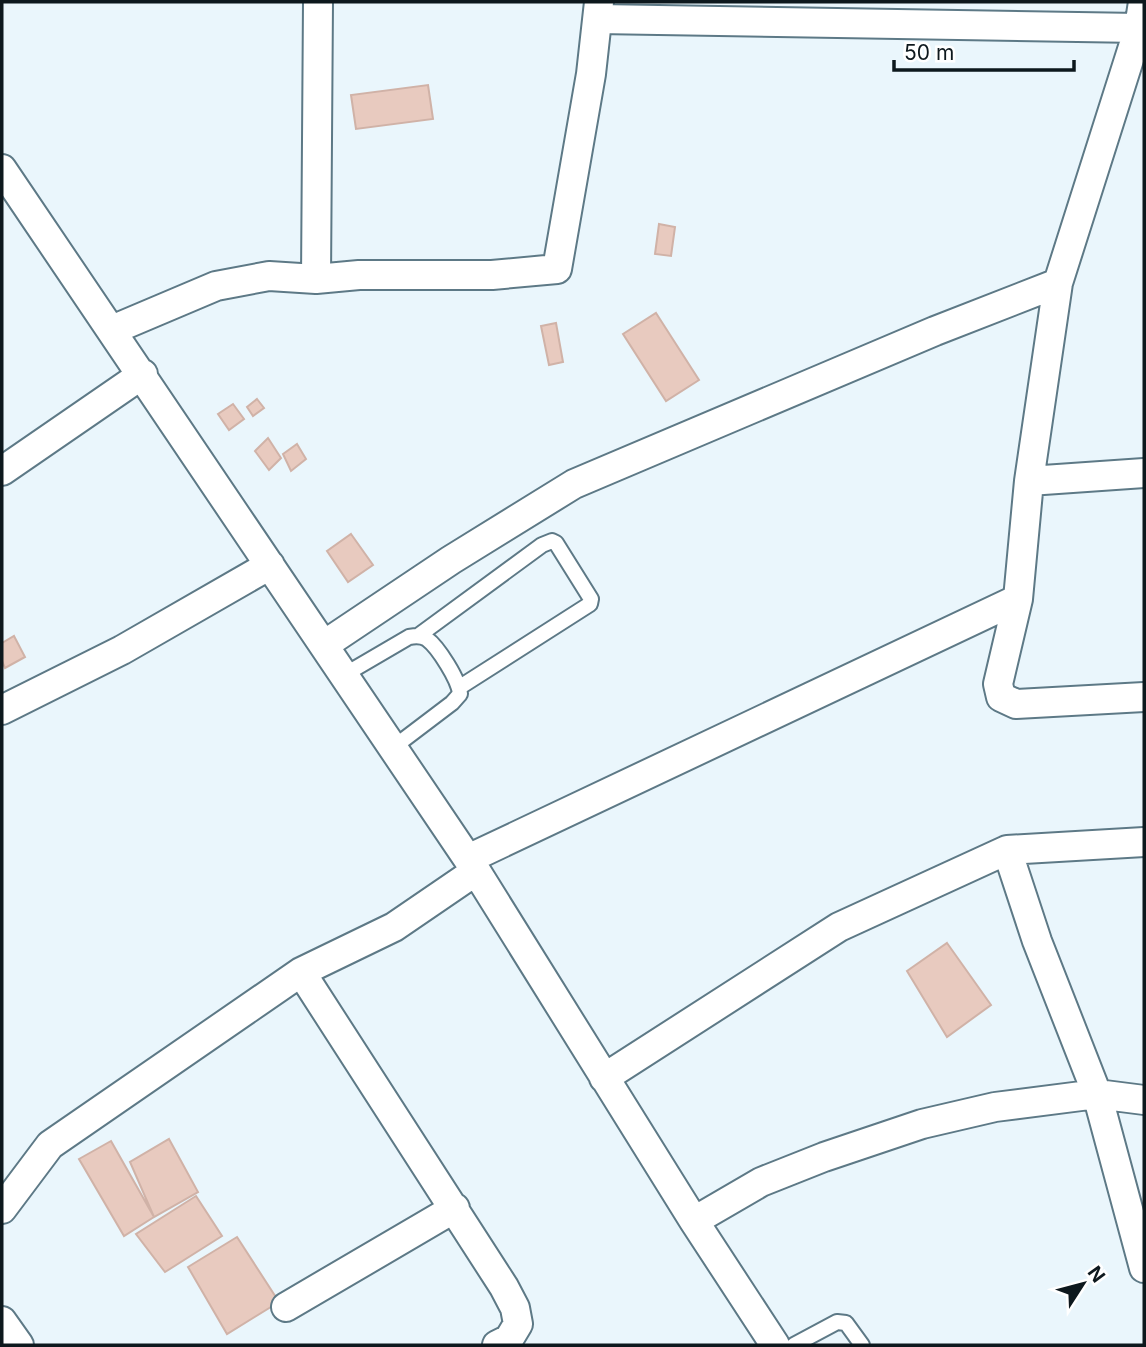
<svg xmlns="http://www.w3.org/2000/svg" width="1146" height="1347" viewBox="0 0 1146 1347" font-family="Inter,sans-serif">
<rect width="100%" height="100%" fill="#eaf6fc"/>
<!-- building -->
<path fill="#e8cabf" stroke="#d0b2a7" stroke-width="2" d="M428,85L433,119L356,129L351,95Z
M659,224L675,227L671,256L655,254Z
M656,313L699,380L666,401L623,334Z
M556,323L563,362L549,365L541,326Z
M257,399L264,408L253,416L247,407Z
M233,404L244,419L229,430L218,414Z
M268,438L281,458L269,470L255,451Z
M297,444L306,459L291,471L283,454Z
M351,534L373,565L348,582L327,551Z
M14,636L25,657L5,668L2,661V643Z
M947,943L991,1005L947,1037L907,971Z
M169,1139L198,1192L154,1217L130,1162Z
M111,1141L154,1217L124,1236L79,1159Z
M196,1196L222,1236L165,1272L136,1234Z
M237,1237L279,1302L227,1334L188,1267Z"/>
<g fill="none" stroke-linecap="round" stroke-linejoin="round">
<defs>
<path id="lane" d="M418,636L542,545L552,541L556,543L591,599L590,604L460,687
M344,675L409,637C415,636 421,635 427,639C438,647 459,680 460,694L452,703L394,747
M794,1345L837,1322L846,1323L862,1345"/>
<path id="street" d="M1143,2L1139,28L1058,283L1029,481L1018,599L998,684L1001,697L1016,704L1144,697
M598,19L1139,28
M2,169L476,871L694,1221L775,1345
M316,279L318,2
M112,330L216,286L269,276L316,279L359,275H492L557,269L591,74L599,2
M2,471L143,374
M1029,481L1144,473
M324,645L451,560L574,484L935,331L1058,283
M2,710L122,650L270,565
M1007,850L1037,941L1097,1094L1144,1268
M468,859L1018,599
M301,972L504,1287L515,1308L518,1324L509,1339L497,1345
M604,1078L839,927L1007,850L1144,842
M2,1209L50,1145L301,972L394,927L476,871
M694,1221L761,1182L824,1157L922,1124L995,1107L1097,1094L1144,1100
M286,1307L455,1208
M2,1321L19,1345"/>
</defs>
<!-- lane casing -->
<use href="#lane" stroke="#5d7986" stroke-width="18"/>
<!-- street casing -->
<use href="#street" stroke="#5d7986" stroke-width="32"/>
<!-- lane -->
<use href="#lane" stroke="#fff" stroke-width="14"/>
<!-- street -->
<use href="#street" stroke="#fff" stroke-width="28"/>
</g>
<!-- border -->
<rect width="1146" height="1347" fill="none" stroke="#0d181d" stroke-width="7"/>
<!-- north arrow -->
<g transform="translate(1083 1284) rotate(54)" stroke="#ffffff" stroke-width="5" paint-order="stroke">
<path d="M0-5L12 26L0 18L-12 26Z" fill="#0d181d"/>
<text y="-10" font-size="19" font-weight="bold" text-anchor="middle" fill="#0d181d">N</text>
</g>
<!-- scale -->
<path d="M894 60v10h180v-10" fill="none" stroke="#0d181d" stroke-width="3.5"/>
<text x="904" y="60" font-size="21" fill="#0d181d" stroke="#ffffff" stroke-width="5" paint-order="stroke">50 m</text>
</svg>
